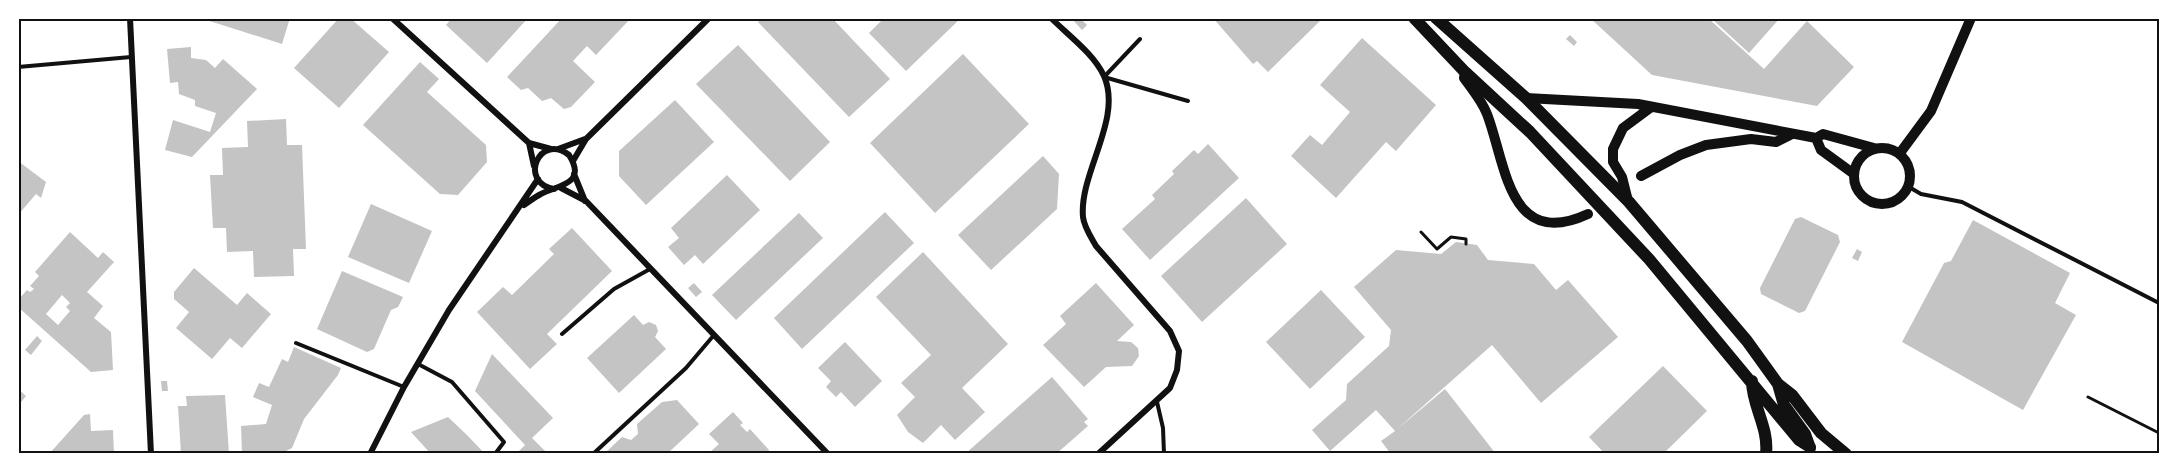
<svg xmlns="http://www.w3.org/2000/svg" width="2177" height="472" viewBox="0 0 2177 472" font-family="'Titillium Web',sans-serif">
<rect width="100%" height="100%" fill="#fff"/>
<!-- building -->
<path fill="#c4c4c4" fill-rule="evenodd" d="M200,18H290L282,44Z
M339,18H350L389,52L339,108L294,68Z
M452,18H528L487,63L446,25Z
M562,18H631L596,55L587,46L573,61L595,82L571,107L564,109L551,98L542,101L528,88L521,90L507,77Z
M762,18H832L890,79L849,117L758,22Z
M884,18H961L906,71L869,33Z
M1076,18H1080L1087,25L1082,30L1073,20Z
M1213,18H1323L1268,72L1257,61L1253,64Z
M1590,18H1708L1764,69L1807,21L1854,67L1817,106L1652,75Z
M1711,18H1780L1749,53Z
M1570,35L1577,42L1574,46L1566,39Z
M1362,38L1436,105L1396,151L1386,142L1336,198L1291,156L1310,135L1322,145L1350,112L1320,85Z
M738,45L830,142L790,181L696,84Z
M191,47V58L206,60L215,68L223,59L257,89L192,157L165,150L173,120L210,132L216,113L195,106V100L179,94L178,82L170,83L167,49Z
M963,54L1029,124L935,213L870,143Z
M420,62L439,79L427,92L486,145L487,162L458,195L440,194L363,125Z
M675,100L714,142L646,205L619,176V151Z
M286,119L287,145H302L306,249H293L294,276L254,277L253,251L227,252L226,228H213L210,175H223L222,148L248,147L247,121Z
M1208,144L1239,178L1150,260L1122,229L1155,199L1152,195L1174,174L1172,171L1194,150L1198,154Z
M1043,156L1059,174L1057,209L991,270L958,235Z
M18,161L46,182L41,198L36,194L18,215Z
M727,175L760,210L703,264L695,255L684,265L668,247L679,238L671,228Z
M1246,198L1287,244L1202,322L1161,276Z
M371,204L432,231L409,283L348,257Z
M885,212L914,243L802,349L774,318Z
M799,213L823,238L736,320L712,295Z
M1801,217L1838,235L1840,242L1805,311L1799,313L1761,294L1760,288L1795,219Z
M1973,220L2070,273L2055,303L2076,315L2023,410L1902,342L1944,263L1951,261Z
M572,228L612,271L547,334L557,344L530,369L477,312L503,287L512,295L554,254L549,249Z
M70,232L98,258L103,252L114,262L87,292L103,306L94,318L111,332L113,370L91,372L18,307V300L27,290L30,292L34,289L30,286L39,276L35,272ZM62,295L70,303L66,307L70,311L58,325L46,314Z
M1456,242L1477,245L1488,260L1534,264L1556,290L1568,280L1618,337L1541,403L1492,345L1395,431L1445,389L1496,454H1391L1381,441L1395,431L1376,410L1330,451L1312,430L1346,400L1347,384L1389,346L1391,330L1354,287L1396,250L1441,254Z
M1857,249L1862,252L1858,261L1852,258Z
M923,252L1008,344L962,388L985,412L955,440L941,425L923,443L908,432L897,415L915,397L901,383L931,355L876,297Z
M194,268L237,305L247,293L271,314L242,348L230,338L212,359L176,328L189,312L174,299V292Z
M342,271L403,297L398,307L391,310L374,349L367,352L317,329Z
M694,283L702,292L696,297L688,288Z
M1096,283L1134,325L1117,341L1131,342L1138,348L1139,356L1132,366L1106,367L1084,387L1043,345L1066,324L1060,316Z
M1321,290L1365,337L1310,389L1266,342Z
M634,315L643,325L649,322L656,325L658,331L655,337L666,349L619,393L587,358Z
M37,336L42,341L31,355L25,350Z
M845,342L882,381L855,407L841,392L836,397L826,387L831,381L818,368Z
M294,347L341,368L338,375L304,419L292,448L280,454H242L241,426L266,424L272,405L253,397L259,383L269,387L282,359L288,362Z
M492,354L553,418L532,438L548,454H516L525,445L475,391Z
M1663,366L1707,411L1663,454H1605L1589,437Z
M1052,377L1088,419L1084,422L1088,426L1056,454H965Z
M161,381H167L168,391H162Z
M18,389L26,396L18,406Z
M225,395L229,454H181L178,406H187L186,396Z
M677,400L699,424L667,454H604L622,437L631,440L638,434L637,424L662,402Z
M733,412L743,423L740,425L747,432L750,429L769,450L767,454H708L719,444L709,434Z
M90,414L91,431L113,430L114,454H49L84,415Z
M448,417L467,435L485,454H431L411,432Z"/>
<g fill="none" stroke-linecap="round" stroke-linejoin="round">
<!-- path -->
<path stroke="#111" stroke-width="3" d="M1421,232L1437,249L1451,237L1466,239V244
M2088,397L2159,433"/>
<!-- service -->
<path stroke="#111" stroke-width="4" d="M1140,39L1104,77L1188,101
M18,67L131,57
M1909,187L1921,194L1962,202L2159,303
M562,334L614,289L650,269
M296,343L404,387
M418,364L452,382L504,442L495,454
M1157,402L1163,428L1164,454
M593,454L686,368L714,335"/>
<!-- minor -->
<path stroke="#111" stroke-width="6" d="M130,18L151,454
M392,18L529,143L551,149
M1051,18C1068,35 1094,54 1104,76C1123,119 1079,173 1083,217C1084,227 1091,237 1096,246L1170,331L1179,351L1177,370L1170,388L1098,454
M529,143L534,166
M558,149L585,139
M573,161L586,139L709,18
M574,174L585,201
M561,188L586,201L828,454
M524,205C530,201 535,197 541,194C557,185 588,185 569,155C539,132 518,183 554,189
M370,454L404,387L449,310L538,179"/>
<!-- tertiary -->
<path stroke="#111" stroke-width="10" d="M1465,72L1464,78C1472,89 1482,101 1487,114C1506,163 1508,251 1588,214
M1526,98L1638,104L1816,138L1823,134L1874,148
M1816,138L1821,150L1854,174
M1854 176a28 28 0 1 1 56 0a28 28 0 1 1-56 0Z
M1900,153L1931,111L1971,18
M1641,176L1680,155L1706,145L1751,139L1776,142L1792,134
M1628,201L1622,177L1613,162V149L1623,128L1650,108"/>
<!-- secondary -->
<path stroke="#111" stroke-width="12" d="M1414,18L1465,72L1530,132L1649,259L1799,440L1810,447
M1436,18L1526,98L1629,202L1747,341L1778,384L1784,405L1805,434L1810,448
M1752,381C1752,406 1769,427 1766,454
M1778,384L1792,395L1821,433L1846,454"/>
</g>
<!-- border -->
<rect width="2177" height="472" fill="none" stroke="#ffffff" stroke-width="39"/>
<rect x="20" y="20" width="2138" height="432" fill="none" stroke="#111" stroke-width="2"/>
</svg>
